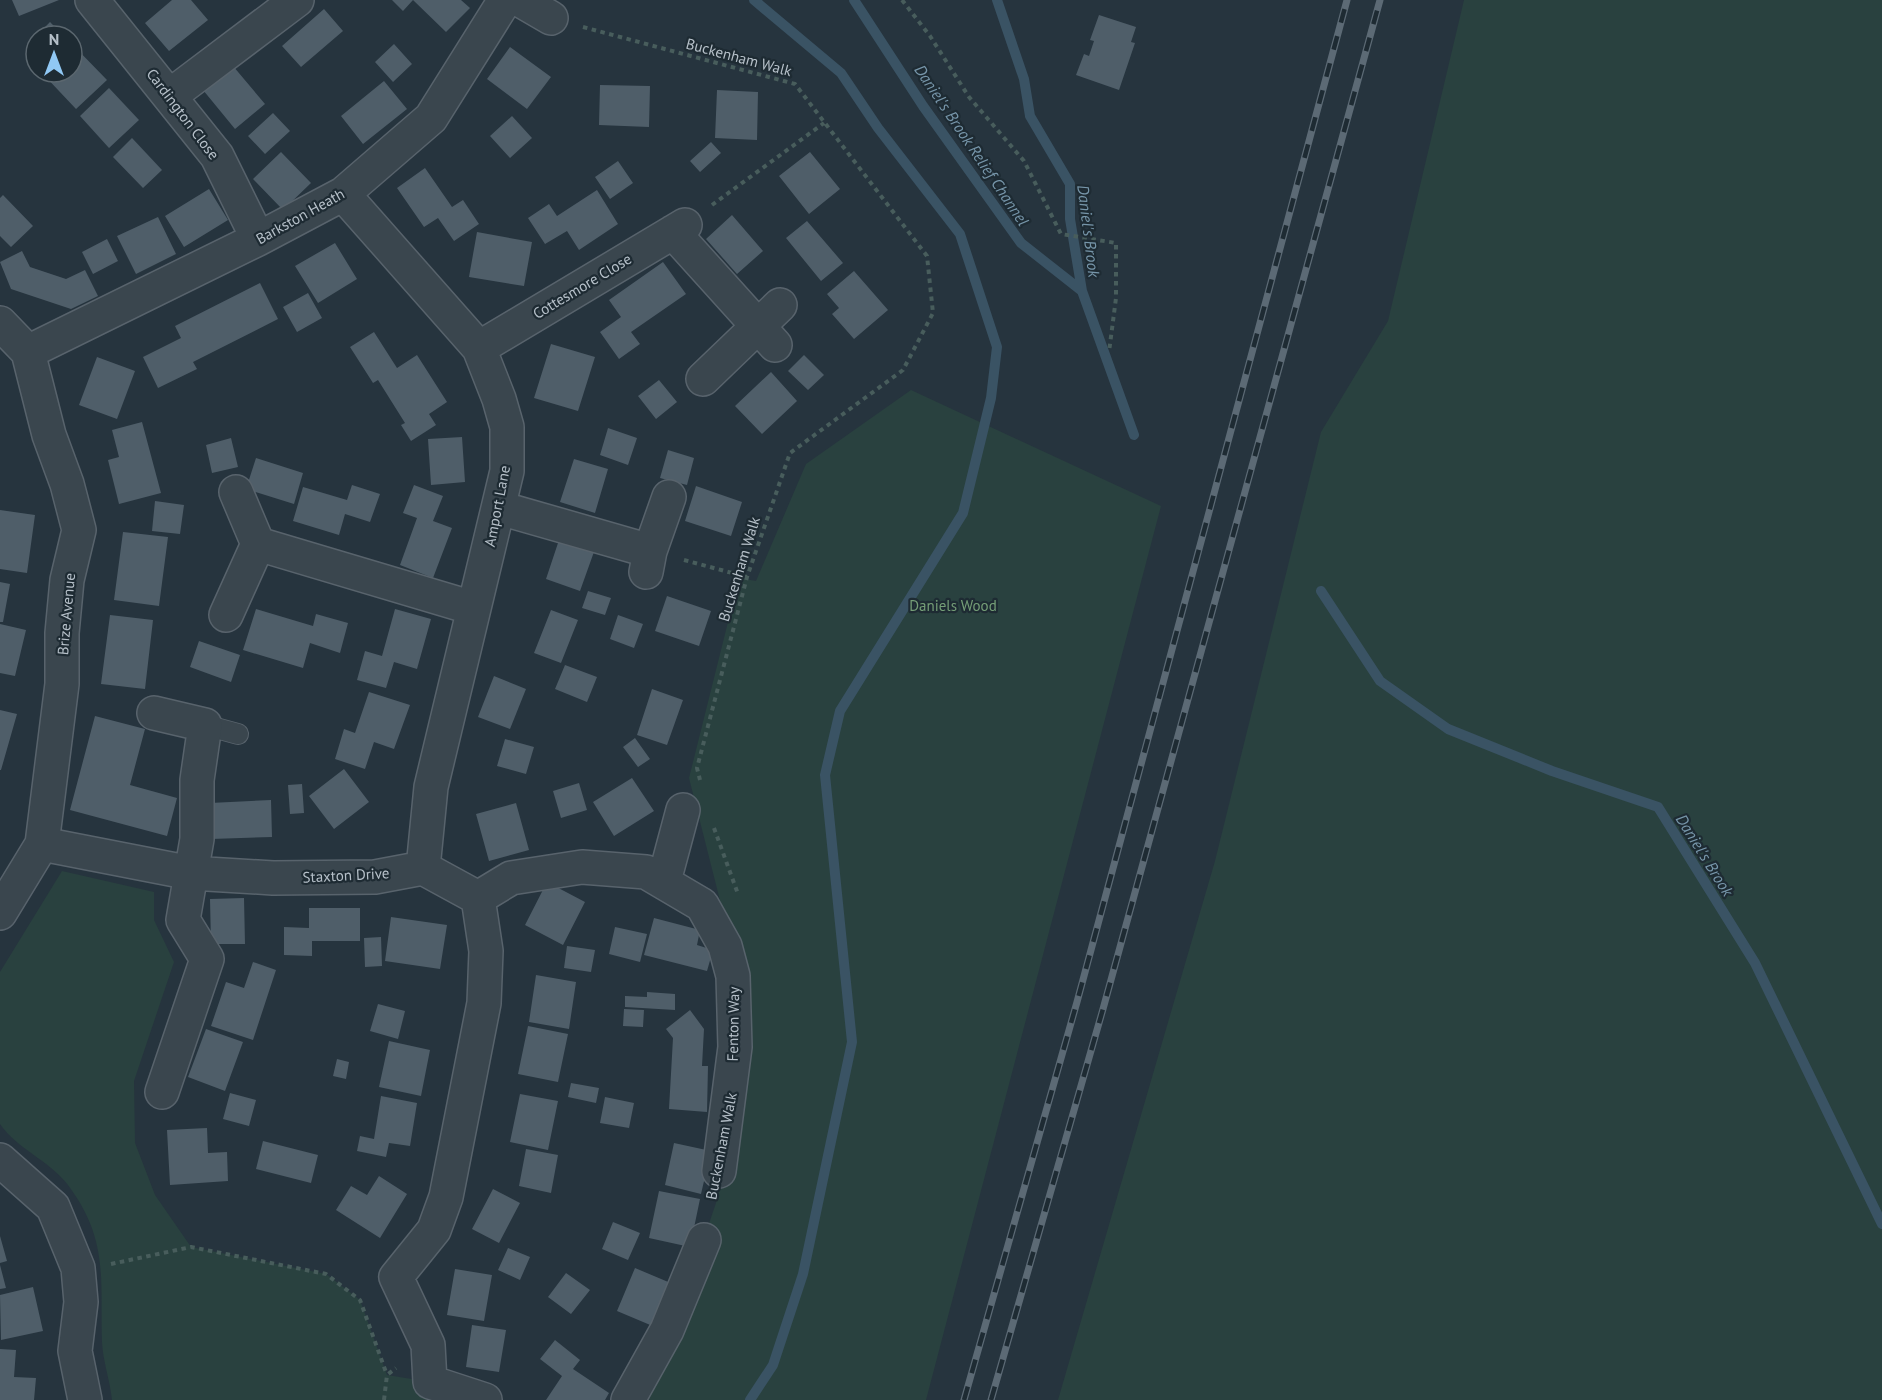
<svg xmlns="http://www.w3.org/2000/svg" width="1882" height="1400" viewBox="0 0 1882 1400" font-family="'PT Sans',sans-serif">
<rect width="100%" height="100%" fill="#26343e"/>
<!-- green -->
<path fill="#29413f" d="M1464,0H1882V1400H1058L1215,861L1321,432L1388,321Z
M911,390L1161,506L926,1400H649L716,1203L751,1023L689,778L739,578L756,581L806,464Z
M62,871L154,892V920L174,962L134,1081L135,1143L155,1195L191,1247L326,1274L360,1300L387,1375L430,1382L485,1400H112C110,1380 103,1362 102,1342C100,1279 109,1240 68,1185C49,1160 17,1149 0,1124V972Z"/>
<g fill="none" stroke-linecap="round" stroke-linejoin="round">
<!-- stream -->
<path stroke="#3a5364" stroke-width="10" d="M854,0L923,106L1021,243L1082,291
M997,0L1024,79L1030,116L1070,184V219L1082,291L1134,435
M1321,591L1380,681L1448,729L1552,771L1658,807L1755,963L1882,1224
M750,1400L773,1365L803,1274L852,1042L825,775L840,711L963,513L991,398L997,347L960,234L878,128L841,73L754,0"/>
</g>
<!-- building -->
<path fill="#4f5e69" d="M12,0H59L19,16Z
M172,0H191L208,20L169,51L145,23Z
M392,0H461L470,8L446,32L413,0L403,11Z
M324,9L343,31L301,67L282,46Z
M1099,15L1136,27L1131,42L1135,43L1119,90L1076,75L1084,54L1089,56L1094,41L1090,40Z
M50,22L64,36H36Z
M72,44L107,80L76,109L42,73L72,72Z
M394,44L412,64L393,82L375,62Z
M510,47L551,77L527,109L487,79Z
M233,66L265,104L235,129L203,90Z
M384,81L407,109L363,144L341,116Z
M600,85L650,86L649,127L599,125Z
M109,88L139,120L109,148L80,116Z
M717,90L758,92L757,140L715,138Z
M273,113L290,131L265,154L248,136Z
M512,116L532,138L510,158L490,136Z
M132,138L162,170L143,188L113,157Z
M711,142L721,153L700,172L690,161Z
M281,152L311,183L283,210L253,179Z
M810,152L840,189L809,214L779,176Z
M618,161L633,183L610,199L595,177Z
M425,168L452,207L463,200L479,224L454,241L438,218L424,227L397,188Z
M209,189L228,220L184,247L165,216Z
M597,190L618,224L579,250L567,231L545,244L528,218L549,204L557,216Z
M3,195L33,226L11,247L0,236V198Z
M732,215L763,251L737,274L706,239Z
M158,217L176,254L136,274L117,236Z
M807,221L843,263L821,281L786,238Z
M477,232L532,242L524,286L469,277Z
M107,239L118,261L93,274L82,252Z
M335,243L357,279L318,303L295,266Z
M22,251L30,267L66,279L85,270L98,296L71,309L11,289L0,262Z
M663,262L686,294L631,332L640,344L619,359L600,332L621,317L609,300Z
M854,271L888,310L854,339L832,314L839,308L827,294Z
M260,283L278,319L193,362L197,369L158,388L143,357L181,338L175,326Z
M308,293L322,318L297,332L283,307Z
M374,332L397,368L417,355L447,402L429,414L436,425L411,441L401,425L405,423L378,380L373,383L350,347Z
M551,344L595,357L578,411L534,398Z
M804,355L824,375L808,390L788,371Z
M97,357L135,371L117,419L79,405Z
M771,372L797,401L762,434L735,406Z
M659,380L677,402L656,419L638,396Z
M142,422L161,493L119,504L108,460L119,457L112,430Z
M608,428L637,438L628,465L600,455Z
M462,437L465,482L431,485L428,439Z
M231,438L238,467L212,473L206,445Z
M668,450L694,458L687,485L660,478Z
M256,458L303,473L294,504L246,489Z
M574,459L608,469L595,513L560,502Z
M352,485L380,494L370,522L345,514L339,535L293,521L303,487L347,500Z
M414,485L443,496L433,521L452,528L433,578L400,565L417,518L403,513Z
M696,486L742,502L731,536L685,521Z
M155,501L184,505L180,534L152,531Z
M0,510L35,515L27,573L0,569Z
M123,532L168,537L159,606L114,600Z
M560,537L595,549L580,591L546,579Z
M0,582L10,584L3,622H0Z
M588,591L611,598L605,615L582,608Z
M667,596L711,611L699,646L655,631Z
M256,609L313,626L316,614L348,623L340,653L310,643L303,668L243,650Z
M395,609L431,619L417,669L394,662L386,688L357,680L365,651L382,656Z
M551,610L578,620L561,663L534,653Z
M110,615L153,620L145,689L101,684Z
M618,615L643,624L634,648L610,639Z
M0,624L26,630L15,676L0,673Z
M199,641L240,655L231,682L190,667Z
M565,665L597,677L587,702L555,689Z
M494,676L526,689L510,729L478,717Z
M652,689L683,700L667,745L637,735Z
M369,692L410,705L394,749L374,742L365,769L335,759L344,729L355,733Z
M0,710L17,714L1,770H0Z
M95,716L145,729L130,785L177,798L167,836L70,810Z
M635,738L650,759L638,767L623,747Z
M505,739L534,747L526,774L497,766Z
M344,769L369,802L334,829L309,796Z
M632,778L654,811L614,836L593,802Z
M579,783L587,810L561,818L553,791Z
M302,784L304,813L290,814L288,785Z
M271,800L272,837L211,839L210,803Z
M516,803L529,850L489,861L476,814Z
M547,882L585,902L563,945L525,925Z
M244,898L245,944H211L210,899Z
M309,908H360V941H312V956L284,955V927L309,928Z
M391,917L447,925L440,969L385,961Z
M654,918L700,930L697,945L713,950L707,971L644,955Z
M615,927L647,934L640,962L609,954Z
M381,937L382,966L365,967L364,938Z
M567,946L595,950L591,972L564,968Z
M253,962L276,970L253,1040L211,1026L226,982L244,988Z
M536,975L576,982L569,1029L529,1022Z
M647,992L675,994V1010L625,1007V996L647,997Z
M378,1004L405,1011L398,1039L370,1031Z
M624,1009L644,1010L643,1027L623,1026Z
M690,1010L704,1029L702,1066H708L707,1112L669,1109L673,1038L666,1029Z
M528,1026L568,1034L558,1082L518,1074Z
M206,1029L243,1042L225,1091L188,1077Z
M389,1041L430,1050L421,1096L379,1087Z
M337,1059L349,1062L346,1079L333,1076Z
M571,1083L599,1088L596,1103L568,1097Z
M230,1093L256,1100L249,1126L223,1119Z
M520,1094L558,1101L548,1150L510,1142Z
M381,1096L417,1103L410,1146L389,1143L386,1157L357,1151L360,1136L374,1139Z
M605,1097L634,1103L629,1128L600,1123Z
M207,1128L208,1153L227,1152L228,1181L170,1185L167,1130Z
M263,1141L318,1155L311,1183L256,1169Z
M674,1143L711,1151L701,1194L665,1185Z
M526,1149L558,1155L551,1193L519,1186Z
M379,1176L407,1194L380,1238L336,1210L351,1186L367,1195Z
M493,1189L520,1203L499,1243L472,1229Z
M659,1191L700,1199L690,1247L649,1238Z
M613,1222L640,1233L628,1260L602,1249Z
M0,1236L7,1261L0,1263Z
M508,1248L530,1257L520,1280L498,1270Z
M0,1265L6,1288L0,1289Z
M635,1268L673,1284L655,1327L617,1311Z
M455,1269L492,1275L484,1321L447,1315Z
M566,1273L590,1290L571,1314L548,1297Z
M33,1287L43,1331L1,1340L0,1295Z
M472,1325L506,1330L499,1372L466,1367Z
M555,1340L580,1360L573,1369L609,1393L605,1400H546L562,1376L540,1359Z
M0,1349L16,1350L14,1377L36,1378L34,1400H0Z"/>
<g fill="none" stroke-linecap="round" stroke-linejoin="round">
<defs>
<path id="service" d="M205,725L238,734"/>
<path id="minor" d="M92,0L217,156L258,239
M520,0L551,18
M171,95L297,0
M343,194L479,348L499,399L507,427V471L431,787L423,868
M673,232L775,345
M0,323L28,352L49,435L67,484L79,530L67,580L62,633V684L42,844L0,913
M479,348L685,225
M28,352L258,239L343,194L431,118L505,0
M703,379L780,305
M500,508L650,551
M258,544L473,608
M646,572L650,551L669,497
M226,615L258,544L236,492
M154,713L205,725L197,780V839L183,920L207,959L162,1092
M42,844L191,873L273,878L375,877L423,868L478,898L486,951L484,1003L446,1197L434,1230L396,1277L428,1345L430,1382L485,1400
M664,881L683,810
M478,898L511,878L582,867L646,872L702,905L725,946L733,976L735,1047L719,1171
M0,1160L53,1207L78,1268L81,1302L75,1351L85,1400
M628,1400L667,1330L704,1240"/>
</defs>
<!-- service casing -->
<use href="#service" stroke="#58636c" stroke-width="22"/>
<!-- minor casing -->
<use href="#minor" stroke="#58636c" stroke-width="36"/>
<!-- path -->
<path stroke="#485d5c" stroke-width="4" stroke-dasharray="4.5 4.5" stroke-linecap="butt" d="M902,0L930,36L969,97L1024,161L1061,234L1116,243V298L1109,352
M583,27L795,84L927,256L933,313L903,370L790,453L747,577L697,768L700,780
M712,205L824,123
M684,560L747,577
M714,828L738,894
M111,1264L191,1247L326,1274L360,1300L387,1375
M384,1400L387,1375L396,1368"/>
<!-- service -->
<use href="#service" stroke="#3a464e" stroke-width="20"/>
<!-- minor -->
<use href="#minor" stroke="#3a464e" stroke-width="33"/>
<defs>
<path id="rail" d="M964,1400L1077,1002L1347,0
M991,1400L1103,1009L1380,0"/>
</defs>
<!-- rail casing -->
<use href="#rail" stroke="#5c6a75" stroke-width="7"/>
<!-- rail -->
<use href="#rail" stroke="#1e2b33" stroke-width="4.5" stroke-dasharray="14" stroke-linecap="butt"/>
</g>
<g text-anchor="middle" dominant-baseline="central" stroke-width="4.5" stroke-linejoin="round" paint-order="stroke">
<!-- street labels -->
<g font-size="15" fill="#b6c0c9" stroke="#1e2b33">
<text transform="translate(739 57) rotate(15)">Buckenham Walk</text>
<text transform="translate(183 114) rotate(53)">Cardington Close</text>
<text transform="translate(300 216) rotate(-29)">Barkston Heath</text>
<text transform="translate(582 286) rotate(-31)">Cottesmore Close</text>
<text transform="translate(497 506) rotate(-79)">Amport Lane</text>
<text transform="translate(739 569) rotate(-73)">Buckenham Walk</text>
<text transform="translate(66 614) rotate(-85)">Brize Avenue</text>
<text transform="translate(346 875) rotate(-3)">Staxton Drive</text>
<text transform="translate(733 1024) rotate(-89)">Fenton Way</text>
<text transform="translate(721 1146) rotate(-79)">Buckenham Walk</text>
</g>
<!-- park labels -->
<g font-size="15" fill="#759e77" stroke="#1e2b33">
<text x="953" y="605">Daniels Wood</text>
</g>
<!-- water labels -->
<g font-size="16" font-style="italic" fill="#7796aa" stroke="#1e2b33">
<text transform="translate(972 145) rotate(56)">Daniel's Brook Relief Channel</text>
<text transform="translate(1089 231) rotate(83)">Daniel's Brook</text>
<text transform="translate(1705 855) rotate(58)">Daniel's Brook</text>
</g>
</g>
<!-- north arrow -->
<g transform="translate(54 54)"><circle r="28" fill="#1e2b33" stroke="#5b676f" stroke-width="1.5"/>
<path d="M0-4.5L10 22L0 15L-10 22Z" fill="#90c8f4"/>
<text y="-9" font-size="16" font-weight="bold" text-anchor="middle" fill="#b6c0c9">N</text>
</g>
</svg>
